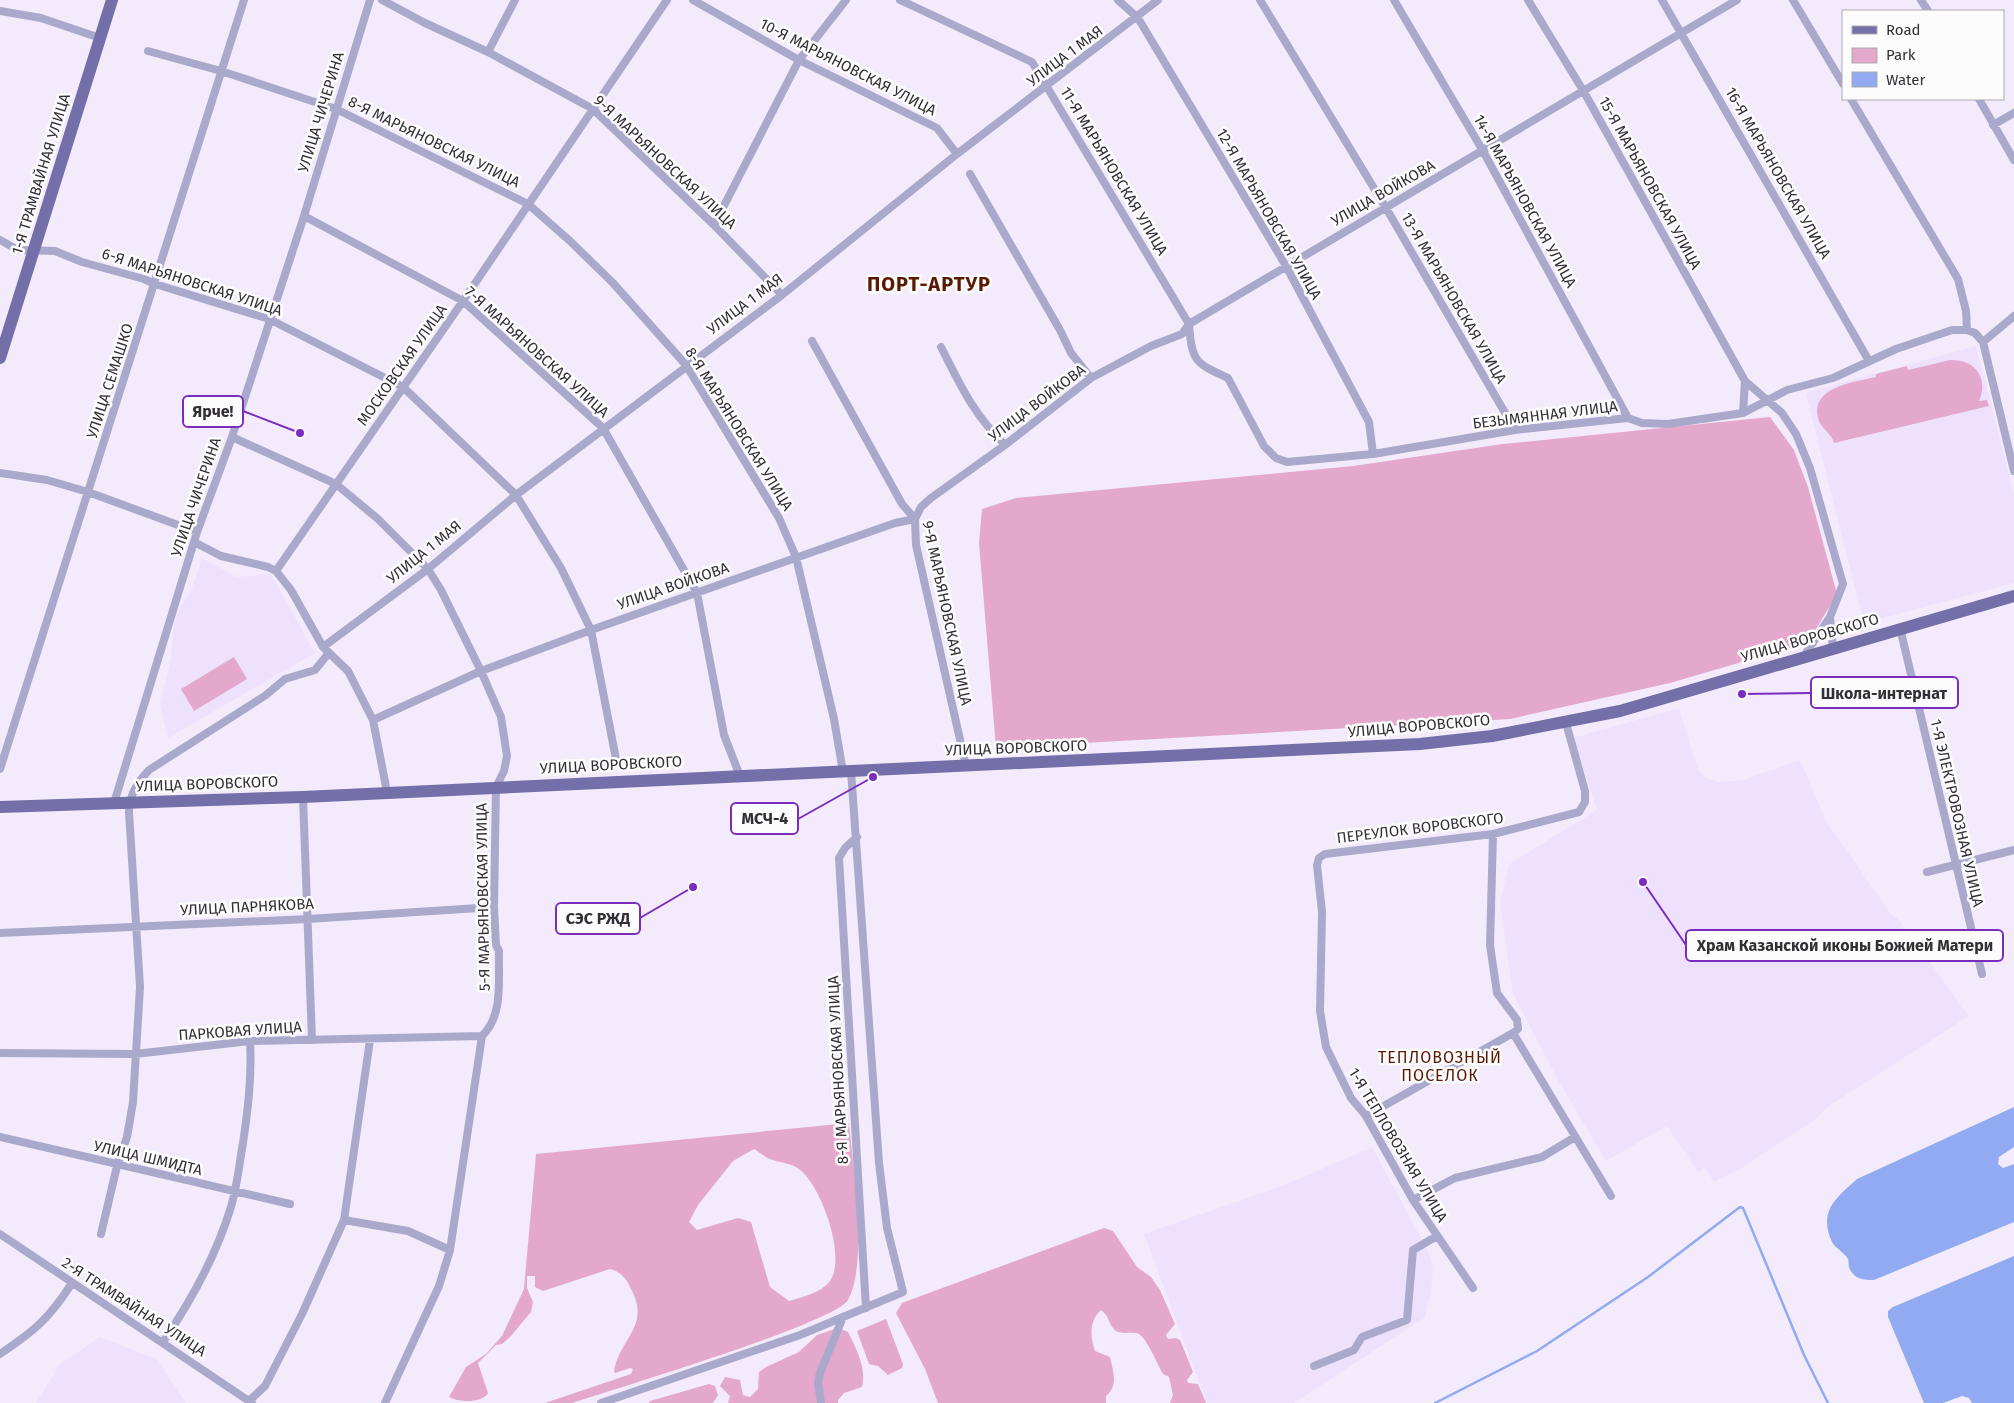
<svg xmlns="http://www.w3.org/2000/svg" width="2014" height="1403" viewBox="0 0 2014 1403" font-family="'Fira Sans',sans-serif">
<rect width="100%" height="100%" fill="#f3ebfc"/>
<!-- built -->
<path fill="#eee1fe" d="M1976,346L2014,495V583L1864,623L1806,395L1808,392Z
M202,558L237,577L271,574L315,653L168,738L160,705L171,657L174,623L178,611L191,591Z
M1679,708L1698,770L1708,779L1720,782L1743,780L1800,760L1827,823L1891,914L1898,919L1969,1016L1829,1106L1813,1121L1743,1167L1714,1182L1705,1168L1698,1172L1667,1126L1606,1161L1558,1080L1513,994L1500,902L1509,864L1597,810L1573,738Z
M1372,1147L1428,1251L1433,1267L1431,1292L1424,1318L1294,1403H1207L1144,1234L1287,1184Z
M100,1337L156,1359L186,1403H36L60,1364Z"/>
<!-- green -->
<path fill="#e3a8cb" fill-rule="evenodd" d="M1950,360C1975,359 1989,378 1979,401L1987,400L1989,406L1834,443C1832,434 1823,430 1819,421C1807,387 1855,382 1876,377V374L1907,366L1908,370Z
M1770,417L1794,450L1808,487L1837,594L1816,629L1803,644L1670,683L1510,719L996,748L979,543L982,509L1016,498L1353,466L1503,444Z
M234,657L247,679L194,711L181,689Z
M849,1123C853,1165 868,1266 848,1300C835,1323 611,1390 572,1403H545L631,1374L633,1369L630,1368L615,1373L614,1371C620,1338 651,1326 631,1289C626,1278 621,1272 610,1269L543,1291L535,1287V1276H527V1288L533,1302L531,1312L510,1337L502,1344L496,1345L478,1363L488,1393C482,1403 460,1403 449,1397L466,1367L486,1354L502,1336L524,1289L536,1154ZM754,1149C759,1152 765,1157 770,1159C779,1163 792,1163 799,1169C821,1185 847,1257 830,1281C821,1293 802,1297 789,1301L770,1287L751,1222L738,1218L697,1230L689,1222L698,1205L733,1161Z
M1104,1228L1113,1231L1137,1267L1151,1277L1160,1290L1175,1324L1166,1335L1168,1339L1176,1338L1180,1340L1193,1372L1187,1380L1188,1383L1198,1384L1206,1403H1170L1173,1395L1169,1377L1163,1374C1158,1365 1147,1339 1139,1334C1132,1331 1123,1335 1116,1331C1108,1325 1110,1316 1101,1310C1089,1321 1090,1337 1095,1351L1110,1357C1113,1372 1119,1385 1106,1396V1403H938L925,1369L896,1313L902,1303Z
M886,1319L903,1364L902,1368L888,1375L878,1366L869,1364L857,1331Z
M838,1328L848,1332C856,1348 867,1369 862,1387L844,1393L838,1400V1403H728L730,1396L720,1386L725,1377L740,1380L743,1395L750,1397L758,1389L759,1372L766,1367L799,1352L817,1335Z
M709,1384L715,1386L718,1395L713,1403H649L650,1401Z"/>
<!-- water -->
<path fill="#92aaf1" d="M2014,1107V1147L1999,1157L1998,1164L2003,1168L2014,1164V1222L1874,1280C1863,1280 1853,1279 1849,1267C1848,1264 1849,1261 1848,1259C1844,1252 1836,1249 1832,1242C1818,1211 1836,1198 1857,1179Z
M2014,1256V1403H1972L1969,1398L1962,1396L1943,1403H1924L1888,1317V1311L1893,1307Z"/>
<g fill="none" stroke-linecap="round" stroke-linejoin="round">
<!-- stream -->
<path stroke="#92aaf1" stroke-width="2.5" d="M1435,1403L1537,1351L1648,1277L1740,1207L1743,1208L1804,1355L1828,1403"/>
<!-- street -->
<path stroke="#aba9cb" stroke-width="8" d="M382,0L425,23L488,52L593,109L714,225L782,295
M693,0L799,60L937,128L957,154
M900,0L1032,62L1189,324C1192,362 1195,363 1228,378L1264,446L1276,458L1287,462L1373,454L1515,430L1628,418L1642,423L1668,424L1743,413L1787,390L1833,378L1896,349L1952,330H1967L1975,333L1983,342L2014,316
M1118,0L1138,18L1286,266L1369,422L1373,454
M1260,0L1386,208L1515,430
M1394,0L1483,151L1628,418
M1528,0L1584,92L1745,381L1782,413L1796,434L1810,468L1843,584L1830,617L1833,648
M1662,0L1869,361
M1793,0L1843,84
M1921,0L1928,11
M0,11L41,18L100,38
M148,51L221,71L336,109L528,204L570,241L613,283L686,365L779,518L796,557L834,719L843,772
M488,52L515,0
M1851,99L1958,279L1966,311L1967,330
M1979,99L2014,160
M1993,125L2014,113
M970,174L1060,330L1071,353L1091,378
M304,216L463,301L603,428L697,593L724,735L740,776
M714,225L799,60L846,0
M0,240L18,250L55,251L82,262L144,279L155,284L269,319L403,387L516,495L561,568L591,630L616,759
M812,341L902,504L915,519L916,545L966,766
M1983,342L2014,471
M941,347C961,386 973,414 1005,445
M1743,413L1745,381
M232,437L336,484L378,519L428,569L441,590L481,671L501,717L507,756L504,771L496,787L494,907L496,945L499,951C498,979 504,1015 482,1036L450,1250L439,1286L385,1403
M0,473L47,480L88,492L197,532
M915,519L921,507L931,498L1005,445L1091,378L1151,346L1182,334L1189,324L1737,0
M194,542L221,556L268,567L276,571L291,590L323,647L348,671L373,720L387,792
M276,571L463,301L667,0
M1900,628L1982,974
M323,647L428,569L516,495L782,295L957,154L1158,0
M1804,656L1830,617
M373,720L481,671L591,630L895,523L915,519
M0,769L244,0
M303,797L312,1040
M114,803L197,532L232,437L304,216L370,0
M1493,834L1490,945L1497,993L1517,1020L1518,1029L1513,1033L1611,1196
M857,837L845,848L839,858L866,1308
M1927,872L2014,850
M0,933L308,919L494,907
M0,1053L135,1054L250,1041L482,1036
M1366,1116L1513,1033
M0,1137L290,1204
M1413,1200L1455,1178L1542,1157L1575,1137
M344,1220L408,1231L450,1250
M0,1234L252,1403
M101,1234L117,1166L127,1137L133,1102L140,987L129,812C129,795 138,782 149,770L266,695L285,679L315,670L328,654
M1473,1288L1413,1200L1366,1116L1351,1098L1326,1047L1320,1011L1322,912L1317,865L1319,858L1325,854L1493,834L1579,812L1585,802V791L1566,723
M163,1342C191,1301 215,1258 230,1210C237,1189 239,1165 243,1143C248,1109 252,1076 250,1041
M0,1354C34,1331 49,1319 72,1283
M1314,1366L1354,1350L1362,1337L1407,1320L1413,1250L1437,1236
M250,1400L265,1386L302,1314L344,1220L370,1040
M601,1403L800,1335L903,1292L887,1228L879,1163L851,771
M821,1403L818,1382L820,1373L843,1317"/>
<!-- primary -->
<path stroke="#746ea9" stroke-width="12" d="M0,358L112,0
M0,807L303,797L1420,744L1492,736L1620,711L2014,596"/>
</g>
<g text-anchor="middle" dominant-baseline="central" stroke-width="5" stroke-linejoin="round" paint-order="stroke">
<!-- street labels -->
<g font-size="15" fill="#332f37" stroke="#fcfcfc">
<text transform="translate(1065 56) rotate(-37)">УЛИЦА 1 МАЯ</text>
<text transform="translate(848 67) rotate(27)">10-Я МАРЬЯНОВСКАЯ УЛИЦА</text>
<text transform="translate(321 112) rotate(-73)">УЛИЦА ЧИЧЕРИНА</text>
<text transform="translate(434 142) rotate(26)">8-Я МАРЬЯНОВСКАЯ УЛИЦА</text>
<text transform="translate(665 162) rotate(43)">9-Я МАРЬЯНОВСКАЯ УЛИЦА</text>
<text transform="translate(1114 171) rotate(59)">11-Я МАРЬЯНОВСКАЯ УЛИЦА</text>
<text transform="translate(1778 173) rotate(60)">16-Я МАРЬЯНОВСКАЯ УЛИЦА</text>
<text transform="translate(41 174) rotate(-73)">1-Я ТРАМВАЙНАЯ УЛИЦА</text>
<text transform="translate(1650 183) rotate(61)">15-Я МАРЬЯНОВСКАЯ УЛИЦА</text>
<text transform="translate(1383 193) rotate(-30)">УЛИЦА ВОЙКОВА</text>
<text transform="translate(1525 201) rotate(61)">14-Я МАРЬЯНОВСКАЯ УЛИЦА</text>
<text transform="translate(1269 214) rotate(60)">12-Я МАРЬЯНОВСКАЯ УЛИЦА</text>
<text transform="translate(192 282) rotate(18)">6-Я МАРЬЯНОВСКАЯ УЛИЦА</text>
<text transform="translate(1454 298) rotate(60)">13-Я МАРЬЯНОВСКАЯ УЛИЦА</text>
<text transform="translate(745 304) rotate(-37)">УЛИЦА 1 МАЯ</text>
<text transform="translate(537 352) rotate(42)">7-Я МАРЬЯНОВСКАЯ УЛИЦА</text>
<text transform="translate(402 365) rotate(-55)">МОСКОВСКАЯ УЛИЦА</text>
<text transform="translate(110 381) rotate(-72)">УЛИЦА СЕМАШКО</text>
<text transform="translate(1037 403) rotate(-37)">УЛИЦА ВОЙКОВА</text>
<text transform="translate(1545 415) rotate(-7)">БЕЗЫМЯННАЯ УЛИЦА</text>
<text transform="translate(739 429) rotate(58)">8-Я МАРЬЯНОВСКАЯ УЛИЦА</text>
<text transform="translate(196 497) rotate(-71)">УЛИЦА ЧИЧЕРИНА</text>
<text transform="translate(424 552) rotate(-39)">УЛИЦА 1 МАЯ</text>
<text transform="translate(673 586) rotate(-19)">УЛИЦА ВОЙКОВА</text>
<text transform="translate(947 613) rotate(78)">9-Я МАРЬЯНОВСКАЯ УЛИЦА</text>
<text transform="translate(1810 638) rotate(-16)">УЛИЦА ВОРОВСКОГО</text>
<text transform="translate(1419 726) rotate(-5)">УЛИЦА ВОРОВСКОГО</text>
<text transform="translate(1016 748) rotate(-2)">УЛИЦА ВОРОВСКОГО</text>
<text transform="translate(611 765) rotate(-3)">УЛИЦА ВОРОВСКОГО</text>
<text transform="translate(207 784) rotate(-2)">УЛИЦА ВОРОВСКОГО</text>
<text transform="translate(1957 813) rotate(77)">1-Я ЭЛЕКТРОВОЗНАЯ УЛИЦА</text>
<text transform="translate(1420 828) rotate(-7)">ПЕРЕУЛОК ВОРОВСКОГО</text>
<text transform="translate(483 897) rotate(-91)">5-Я МАРЬЯНОВСКАЯ УЛИЦА</text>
<text transform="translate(247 907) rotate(-3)">УЛИЦА ПАРНЯКОВА</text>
<text transform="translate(240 1031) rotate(-4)">ПАРКОВАЯ УЛИЦА</text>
<text transform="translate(838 1070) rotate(-93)">8-Я МАРЬЯНОВСКАЯ УЛИЦА</text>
<text transform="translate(1398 1145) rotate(59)">1-Я ТЕПЛОВОЗНАЯ УЛИЦА</text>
<text transform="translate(148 1158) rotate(13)">УЛИЦА ШМИДТА</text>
<text transform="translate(134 1307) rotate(33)">2-Я ТРАМВАЙНАЯ УЛИЦА</text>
</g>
<!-- neighbourhood labels -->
<g font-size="16" letter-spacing="1" fill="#5a1902" stroke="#fcfcfc">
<text x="1440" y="1057">ТЕПЛОВОЗНЫЙ<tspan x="1440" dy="18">ПОСЕЛОК</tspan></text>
</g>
<!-- district labels -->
<g font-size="20" font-weight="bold" letter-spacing="1" fill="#5a1902" stroke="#fcfcfc">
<text x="929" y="284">ПОРТ-АРТУР</text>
</g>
</g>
<!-- callouts -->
<path fill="none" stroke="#7b2cbf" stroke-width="2" d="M300 433L243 411M1742 694L1811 693M873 777L798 819M693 887L640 918M1643 882L1686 945"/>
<g fill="#7b2cbf" stroke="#fcfcfc" stroke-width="2">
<circle cx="300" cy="433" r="5"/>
<circle cx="1742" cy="694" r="5"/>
<circle cx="873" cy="777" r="5"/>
<circle cx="693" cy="887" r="5"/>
<circle cx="1643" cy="882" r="5"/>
</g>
<g fill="#fcfcfc" stroke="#7b2cbf" stroke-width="2">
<rect x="183" y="396" width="60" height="31" rx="5"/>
<rect x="1811" y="677" width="147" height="31" rx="5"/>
<rect x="731" y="803" width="67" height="31" rx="5"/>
<rect x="556" y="903" width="84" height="31" rx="5"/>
<rect x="1686" y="930" width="317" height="31" rx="5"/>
</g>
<g font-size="16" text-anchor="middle" font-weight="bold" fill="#332f37">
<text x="213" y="417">Ярче!</text>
<text x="1884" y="699">Школа-интернат</text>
<text x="765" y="824">МСЧ-4</text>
<text x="598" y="924">СЭС РЖД</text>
<text x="1845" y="951">Храм Казанской иконы Божией Матери</text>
</g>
<!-- legend -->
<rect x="1842" y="10" width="162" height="90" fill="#fcfcfc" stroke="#acaaad"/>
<rect x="1852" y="26" width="25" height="8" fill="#746ea9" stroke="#acaaad"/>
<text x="1886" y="35" font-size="15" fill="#332f37">Road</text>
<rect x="1852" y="48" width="25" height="15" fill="#e3a8cb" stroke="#acaaad"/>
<text x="1886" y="60" font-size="15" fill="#332f37">Park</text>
<rect x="1852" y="72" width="25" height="15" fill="#92aaf1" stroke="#acaaad"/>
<text x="1886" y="85" font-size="15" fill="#332f37">Water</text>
</svg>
